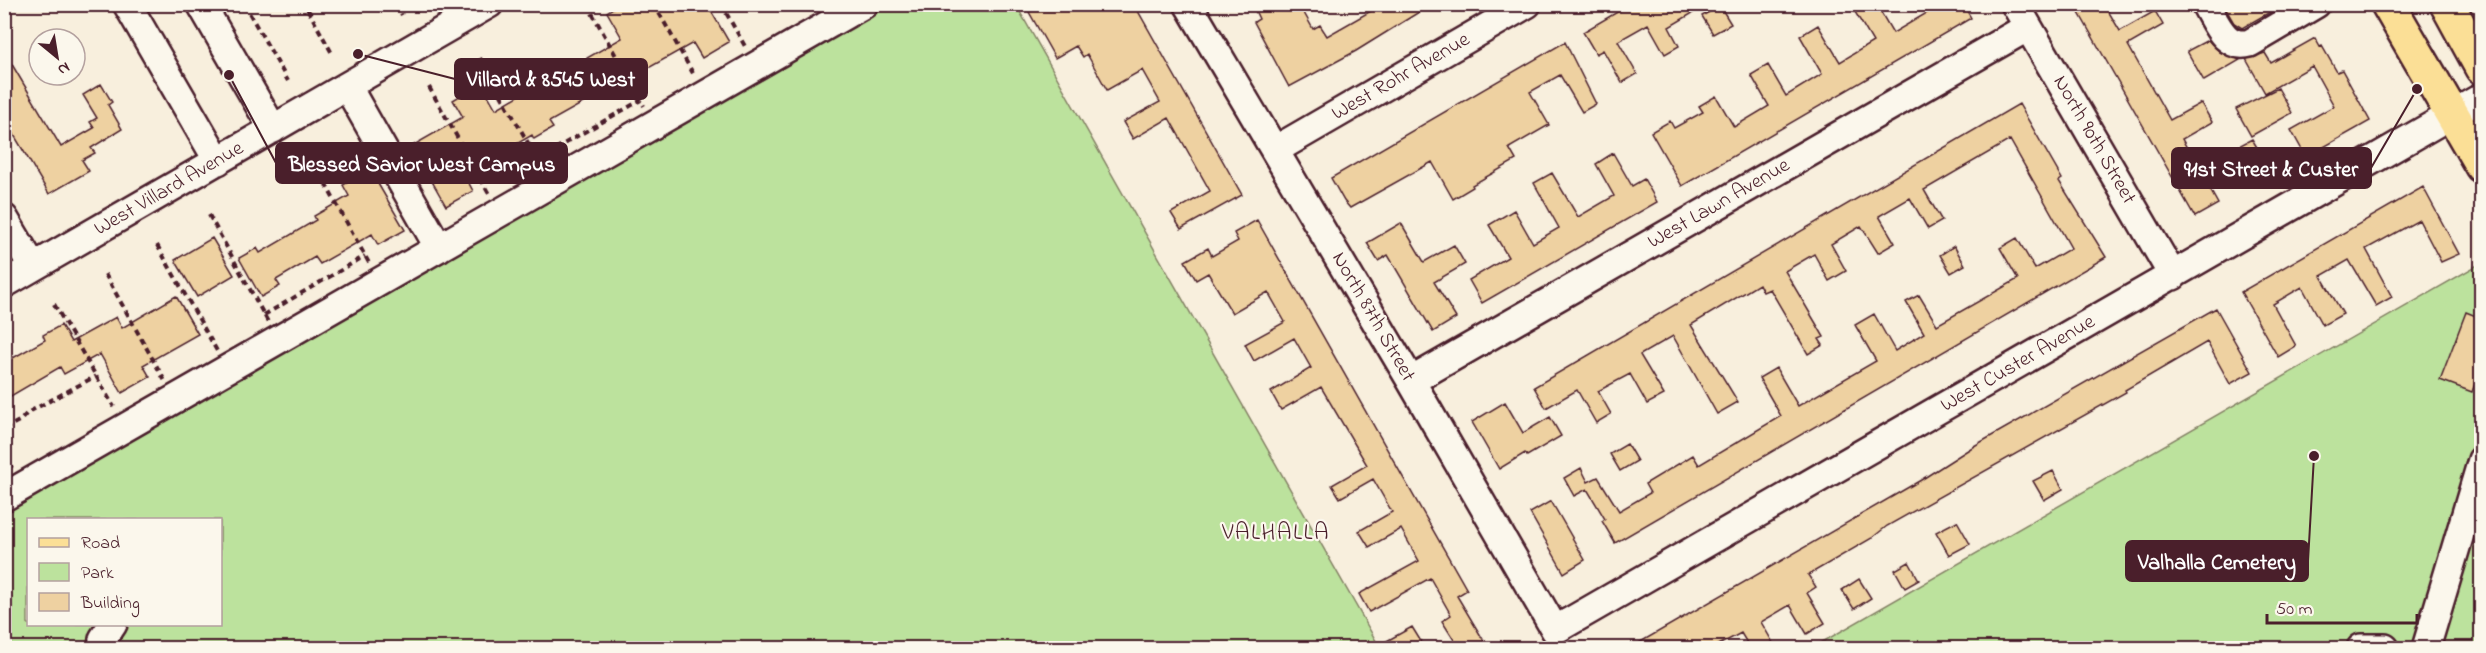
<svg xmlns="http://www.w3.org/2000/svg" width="2486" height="653" viewBox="0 0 2486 653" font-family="'Indie Flower',sans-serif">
<rect width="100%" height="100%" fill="#f8efdd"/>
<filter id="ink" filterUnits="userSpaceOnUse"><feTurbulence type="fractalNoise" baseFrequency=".0167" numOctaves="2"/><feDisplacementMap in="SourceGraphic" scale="12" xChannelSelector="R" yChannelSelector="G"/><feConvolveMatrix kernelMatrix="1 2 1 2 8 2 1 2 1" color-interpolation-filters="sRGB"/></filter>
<g filter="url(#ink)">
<!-- green -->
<path fill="#bce29d" stroke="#838064" stroke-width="1.5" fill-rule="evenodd" d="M884,5H1016L1380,648H5L4,514ZM28,520H220V624H28Z
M2481,263V648H1812Z"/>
<!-- building -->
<path fill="#eed1a1" stroke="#4a1f2b" stroke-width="1.5" d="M619,4H707L729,42L702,58L693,43L625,81L628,86L609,96L606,90L549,122L553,128L534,139L532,135L464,174L473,191L446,206L412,146L463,117L453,100L481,83L496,109L530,89L533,94L589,62L587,58L622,38L607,12Z
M1041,4H1134L1242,195L1181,229L1171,213L1210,191L1169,118L1133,139L1123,122L1160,102L1142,70L1107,90L1087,54L1083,57L1076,46L1055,58L1029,12Z
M1252,4H1299L1313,29L1320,25L1327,36L1383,4H1432L1356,51L1289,87L1254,22L1259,19Z
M1631,4H1708L1669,27L1679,46L1665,54L1648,24L1618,41L1637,74L1622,83L1603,50L1596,54L1583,32Z
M1868,4H1876L1893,33L1942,4H1963L1971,18L1682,186L1651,132L1670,121L1674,128L1703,112L1699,106L1716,96L1734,127L1769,106L1751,75L1768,65L1786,96L1822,74L1800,36L1818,25L1840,62L1873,42L1855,12Z
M2074,4H2104L2120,31L2155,11L2163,25L2128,45L2170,120L2201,103L2212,122L2182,139L2218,204L2195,217Z
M2234,4H2284L2242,28L2234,23L2226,9Z
M1720,6L1731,24L1713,34L1702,16Z
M2315,38L2320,47L2322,46L2337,72L2342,70L2370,121L2306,157L2291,130L2334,106L2312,66L2265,93L2246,59L2265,53L2271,63Z
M2208,40L2220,52L2240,60L2204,81L2187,51Z
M1565,42L1596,104L1582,112L1560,75L1530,92L1549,125L1509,148L1516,160L1472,185L1473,187L1453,199L1432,162L1350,208L1344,201L1331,178Z
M4,51L61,147L94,128L90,122L97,118L83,95L101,84L112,102L108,105L122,129L91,148L95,153L82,160L89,171L49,194L4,118Z
M2278,88L2292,113L2251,136L2236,109Z
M2019,104L2062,179L2059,181L2106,257L1615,543L1602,521L1605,519L1587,489L1574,496L1564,478L1581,468L1588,482L1598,477L1619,511L1650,493L1645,484L1693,455L1699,465L1781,416L1759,378L1776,368L1798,406L1876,361L1855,325L1874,314L1895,351L1924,333L1906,302L1919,295L1937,325L2018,279L2000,248L2017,238L2035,269L2071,248L2010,140L1924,190L1942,221L1928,229L1910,198L1879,216L1895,243L1878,253L1861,226L1831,244L1846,271L1829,281L1814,254L1785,271L1824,337L1819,339L1823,345L1808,354L1770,289L1763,292L1759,284L1691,325L1738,402L1717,414L1673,336L1640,355L1664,395L1647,404L1630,374L1598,391L1611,414L1596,423L1577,390L1546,408L1534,387Z
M2252,139L2264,159L2245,170L2233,149Z
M1613,153L1632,186L1644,179L1657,202L1482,303L1469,280L1508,257L1489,225L1514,210L1533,243L1559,228L1534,183L1552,173L1578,217L1614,196L1596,164Z
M370,170L405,230L378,245L372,234L320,264L315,257L276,280L280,286L261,297L239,258L257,248L260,253L316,220L314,216L349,196L343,185Z
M2423,187L2459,254L2441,262L2419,220L2366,249L2392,297L2376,306L2349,260L2321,276L2343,314L2323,325L2302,287L2273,304L2296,346L2278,357L2241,292Z
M1257,220L1467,590L1457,596L1484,641L1472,648H1459L1442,621L1451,615L1430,578L1369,612L1359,594L1419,561L1401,529L1369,547L1359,531L1392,512L1373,479L1340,498L1332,485L1367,465L1321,387L1281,410L1271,392L1311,368L1294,338L1254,361L1245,344L1285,322L1268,292L1232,313L1208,273L1196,280L1185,261L1208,248L1212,256L1238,241L1234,233Z
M1401,223L1424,262L1454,245L1465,264L1434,282L1456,318L1433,332L1388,255L1378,261L1367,243Z
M212,238L234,275L197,297L175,260Z
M1954,246L1965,265L1951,273L1940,255Z
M176,296L198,334L143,365L150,377L122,393L100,354L64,374L60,367L4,400V363L45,340L43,335L61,325L71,342L116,317L122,328Z
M2216,308L2252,372L2230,384L2207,342L2125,390L2126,392L1887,526L1872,538L1808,575L1816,587L1807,593L1825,623L1807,634L1790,605L1761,622L1776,648H1750L1741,633L1713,648H1630L1921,480L1974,446Z
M2466,312L2481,318V367L2472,392L2440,380Z
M1505,402L1523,433L1550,417L1561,436L1527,456L1525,453L1499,469L1472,422Z
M1627,444L1637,461L1620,471L1610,454Z
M2053,471L2063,489L2044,500L2033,481Z
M1551,501L1585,560L1564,573L1530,513Z
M1957,521L1970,544L1949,555L1936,532Z
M1909,562L1919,580L1905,588L1895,570Z
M1859,579L1871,598L1854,609L1842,590Z
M1412,627L1425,648H1374Z"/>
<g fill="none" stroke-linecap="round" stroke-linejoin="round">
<defs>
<path id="minor" d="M127,4L218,161
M201,4L273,129
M1188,4L1411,381L1555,630L2482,97
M2015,4L2173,276
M2205,4C2216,23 2225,50 2250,43L2316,4
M347,86L439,248
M1275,150L1527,4
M4,218L33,267
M4,284L489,4
M1411,381L2028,27
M4,497L864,4
M102,648L103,639L113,624
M2361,648H2385
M2426,648L2482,460"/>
<path id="major" d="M2388,4L2482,166
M2447,4L2482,68"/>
</defs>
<!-- minor casing -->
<use href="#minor" stroke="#4a1f2b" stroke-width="32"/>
<!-- major casing -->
<use href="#major" stroke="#4a1f2b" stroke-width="38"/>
<!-- path -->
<path stroke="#4a1f2b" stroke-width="4" stroke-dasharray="6 4.5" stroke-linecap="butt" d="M244,4L288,81
M317,4L308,10L333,55
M396,4L402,15
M587,4L644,106
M654,4L695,77
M721,4L746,48
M725,11L736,4
M480,58L540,164
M429,87L489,194
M310,156L369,263
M537,159L641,100
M209,215L268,322
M157,245L217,351
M105,274L165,381
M54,304L114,407
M264,315L365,256
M4,429L21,420L27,413L96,376
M4,456L12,468"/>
<!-- minor -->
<use href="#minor" stroke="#fbf7ec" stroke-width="27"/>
<!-- major -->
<use href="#major" stroke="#fbdf96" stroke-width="33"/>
</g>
</g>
<g text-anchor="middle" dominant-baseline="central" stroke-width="4.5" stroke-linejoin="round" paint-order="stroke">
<!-- street labels -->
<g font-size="21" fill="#4a1f2b" stroke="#fbf7ec">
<text transform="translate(1401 77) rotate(-30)">West Rohr Avenue</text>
<text transform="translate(2094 140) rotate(60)">North 90th Street</text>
<text transform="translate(169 189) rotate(-30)">West Villard Avenue</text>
<text transform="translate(1719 204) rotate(-30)">West Lawn Avenue</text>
<text transform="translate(1373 317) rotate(60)">North 87th Street</text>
<text transform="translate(2018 364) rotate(-30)">West Custer Avenue</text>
</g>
<!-- quarter labels -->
<g font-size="24" letter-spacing="1.5" fill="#4a1f2b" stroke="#fbf7ec">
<text x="1276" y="533">VALHALLA</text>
</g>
</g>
<!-- callouts -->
<path fill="none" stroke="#4a1f2b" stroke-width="2" d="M358 54L455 79M229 75L276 163M2417 89L2371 168M2314 456L2308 561"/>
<g fill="#4a1f2b" stroke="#fbf7ec" stroke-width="2">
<circle cx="358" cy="54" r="6"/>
<circle cx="229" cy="75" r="6"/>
<circle cx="2417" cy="89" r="6"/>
<circle cx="2314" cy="456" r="6"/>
</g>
<g fill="#4a1f2b" stroke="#4a1f2b" stroke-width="2">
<rect x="455" y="59" width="192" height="40" rx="6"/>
<rect x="276" y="143" width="291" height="40" rx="6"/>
<rect x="2172" y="148" width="199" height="40" rx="6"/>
<rect x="2126" y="541" width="182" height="40" rx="6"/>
</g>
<g font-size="22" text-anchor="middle" font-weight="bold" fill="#fff">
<text x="551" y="86">Villard &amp; 8545 West</text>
<text x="422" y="171">Blessed Savior West Campus</text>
<text x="2271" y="176">91st Street &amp; Custer</text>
<text x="2217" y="569">Valhalla Cemetery</text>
</g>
<!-- margin -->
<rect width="2486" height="653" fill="none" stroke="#fbf7ec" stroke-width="24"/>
<rect x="12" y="12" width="2462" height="629" fill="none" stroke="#4a1f2b" stroke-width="2" filter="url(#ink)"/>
<!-- legend -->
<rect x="27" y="518" width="195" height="108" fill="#fbf7ec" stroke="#b4a19f" stroke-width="1.5"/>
<rect x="39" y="538" width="30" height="9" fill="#fbdf96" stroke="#b4a19f" stroke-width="1.5"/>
<text x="81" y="548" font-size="18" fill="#4a1f2b">Road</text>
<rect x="39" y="563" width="30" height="18" fill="#bce29d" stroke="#b4a19f" stroke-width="1.5"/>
<text x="81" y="578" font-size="18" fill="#4a1f2b">Park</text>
<rect x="39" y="593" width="30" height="18" fill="#eed1a1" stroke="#b4a19f" stroke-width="1.5"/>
<text x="81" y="608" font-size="18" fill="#4a1f2b">Building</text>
<!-- north arrow -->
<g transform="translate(57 57) rotate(150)"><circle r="28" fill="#fbf7ec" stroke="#b4a19f" stroke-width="1.5"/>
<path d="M0-4.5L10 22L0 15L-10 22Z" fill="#4a1f2b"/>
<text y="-9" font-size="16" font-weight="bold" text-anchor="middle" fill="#4a1f2b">N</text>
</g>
<!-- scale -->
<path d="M2267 614v9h150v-9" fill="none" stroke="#4a1f2b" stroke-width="3"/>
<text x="2276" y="614" font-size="18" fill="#4a1f2b" stroke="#fbf7ec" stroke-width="4.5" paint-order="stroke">50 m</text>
</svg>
